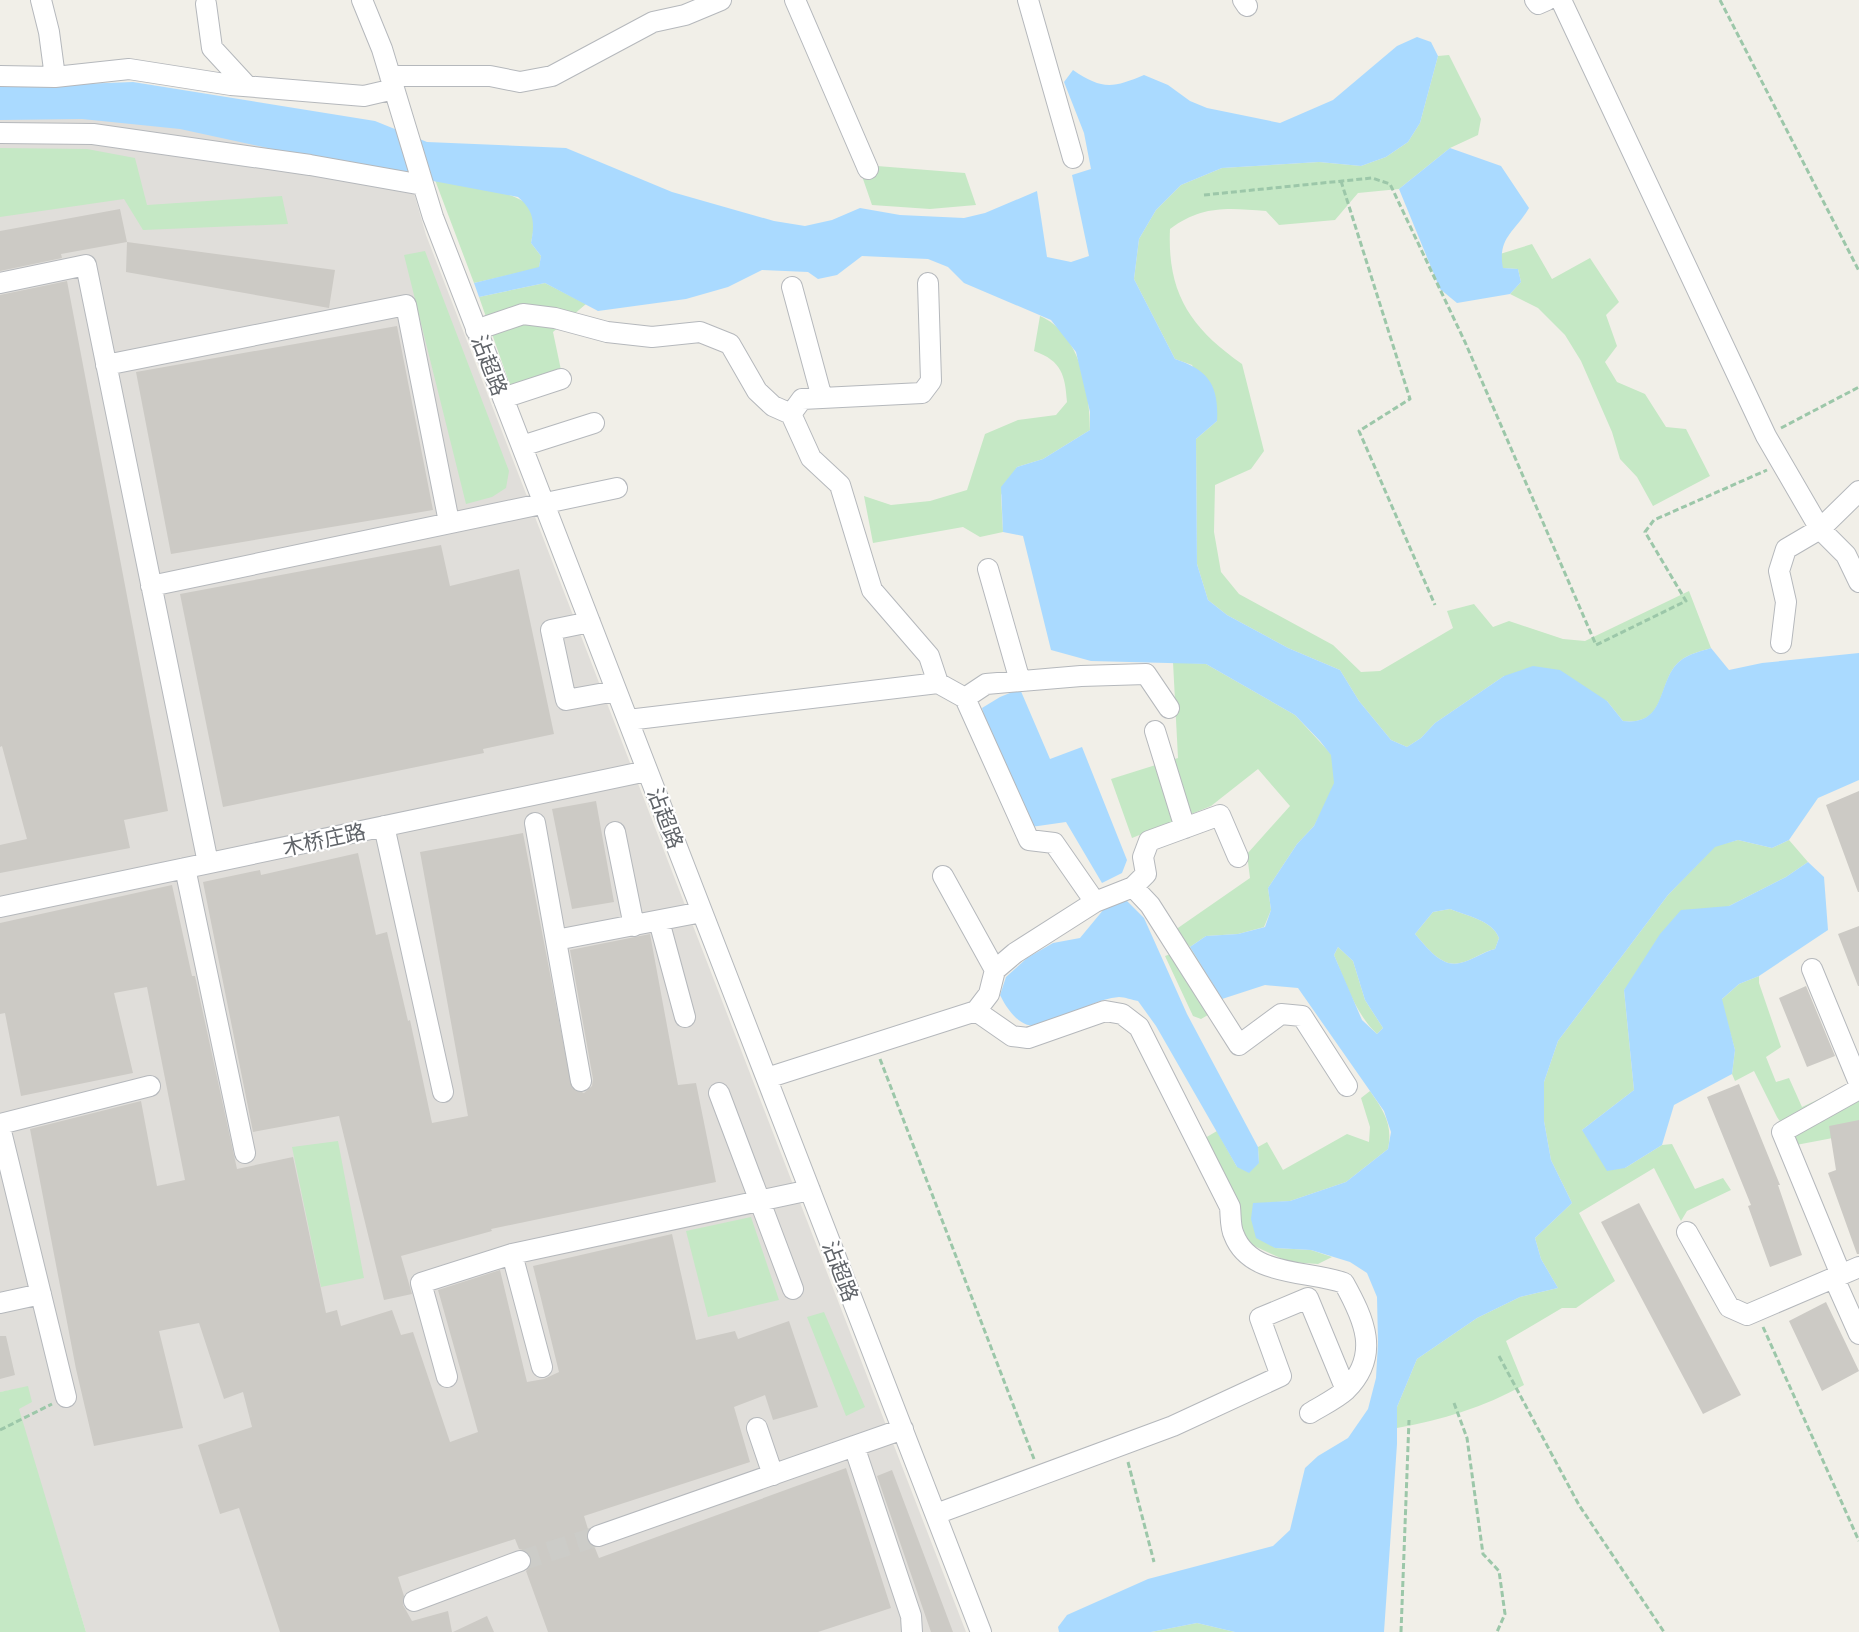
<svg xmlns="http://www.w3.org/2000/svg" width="1859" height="1632" viewBox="0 0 1859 1632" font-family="'Noto Sans','Noto Sans SC',sans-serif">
<rect width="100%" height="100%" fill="#f1efe8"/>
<!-- industrial -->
<path fill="#e0deda" d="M0,105L128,110L406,165L426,235L966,1632H86L12,1390L0,1392Z"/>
<!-- green -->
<path fill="#c5e8c5" d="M1449,55L1481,119L1478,135L1450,148L1399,189L1358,193L1335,220L1279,225L1266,211C1228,208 1202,205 1170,229C1167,294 1191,328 1242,364L1264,451L1251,469L1215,485L1214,532L1221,572L1239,594L1333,645L1361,672L1380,671L1453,628L1447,611L1474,604L1493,627L1509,621L1563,639L1585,641L1689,591L1711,648C1702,651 1688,654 1680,661C1656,681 1669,726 1623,721L1607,701L1504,676L1435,723L1421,738L1407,747L1391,740L1359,701L1340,670L1288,648L1227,615L1208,600L1197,564L1196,439L1217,421L1192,365L1175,359L1134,279L1139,239L1156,210L1181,185L1222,168L1319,162L1361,166L1386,157L1408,142L1420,123L1438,56Z
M0,148L87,149L135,158L147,205L282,196L288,224L143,230L124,199L0,217Z
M877,166L965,173L976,205L930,209L872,205L863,179Z
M435,180C456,184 523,190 532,210C536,220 533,233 531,243L541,256L539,268L474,283Z
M1532,244L1552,279L1590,258L1619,302L1606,315L1617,346L1605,362L1617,382L1645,394L1666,427L1686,429L1710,476L1653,506L1637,477L1620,459L1612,432L1581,361L1565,335L1538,308L1510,294L1521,282L1518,269L1502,268L1500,254Z
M425,251L509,471L506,488L492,497L466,504L404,255Z
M545,283L586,304L553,332L561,370L510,385L479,297Z
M1040,316C1080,333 1090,391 1090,430L1043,459L1017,467L1001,495L1003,532L980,537L963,527L873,543L864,496L891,505L930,501L967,490L985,434L1018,420L1056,415L1067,402C1065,375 1062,361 1034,351Z
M1173,662L1206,664L1295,715L1332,755L1335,783L1328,799L1314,826L1297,844L1268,888L1271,910L1264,927L1238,934L1206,936L1190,947L1222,999L1208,1015L1201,1019L1193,1016L1165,956L1190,947L1175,930L1250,878L1247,854L1290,806L1258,769L1211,806L1132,838L1111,779L1178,758Z
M1738,840L1772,848L1789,840L1808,862L1786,877L1729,906L1624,990L1634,1090L1582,1130L1625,1168L1662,1145L1672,1144L1695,1189L1723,1178L1731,1190L1687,1211L1681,1221L1654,1168L1579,1213L1615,1281L1576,1308H1562L1506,1341L1524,1385C1484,1407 1442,1420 1397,1428V1407L1417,1359L1477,1318L1520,1297L1558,1288L1541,1259L1535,1238L1572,1203L1551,1160L1544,1121V1082L1558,1041L1668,895L1715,846Z
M1450,909C1467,916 1492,920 1499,938L1495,949C1482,952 1473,960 1460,963C1441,968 1426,946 1415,934L1433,912Z
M1338,947L1353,961L1365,1000L1383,1028L1377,1034C1355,1013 1346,983 1334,955Z
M1759,976V983L1781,1047L1766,1057L1776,1082L1789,1078L1802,1107L1849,1085L1842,1064L1859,1056V1133L1796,1145L1777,1117L1754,1071L1735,1081L1732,1074L1735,1050L1721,1000L1739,984Z
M1370,1091C1384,1111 1393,1125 1388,1149L1346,1182L1290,1201L1253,1204L1275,1248L1311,1250L1332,1257L1318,1264L1289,1262L1250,1244L1240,1227L1205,1138L1217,1131L1237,1167L1259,1163L1258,1147L1267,1142L1283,1170L1347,1134L1369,1142L1370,1127L1361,1098Z
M338,1141L364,1278L321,1287L292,1147Z
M751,1217L779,1300L708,1317L686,1231Z
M824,1312L865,1407L846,1416L807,1317Z
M28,1386L32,1402L19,1409L86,1632H0V1392Z
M1197,1623L1235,1632H1151Z"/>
<!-- water -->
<path fill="#aadaff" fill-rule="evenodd" d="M1417,37L1431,42L1438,56L1420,123L1408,142L1386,157L1361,166L1319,162L1222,168L1181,185L1156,210L1139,239L1134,279L1175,359C1209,370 1219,386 1217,421L1196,439L1197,564L1208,600L1227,615L1288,648L1340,670L1359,701L1391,740L1407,747L1421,738L1435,723L1504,676L1533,666L1560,670L1607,701L1623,721C1668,726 1656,681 1680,661C1688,654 1702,651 1711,648L1729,670L1762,663L1859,653V780L1818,798L1789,840L1772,848L1738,840L1715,847L1668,895L1558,1041L1544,1082V1121L1551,1160L1572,1203L1535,1238L1541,1259L1558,1288L1520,1297L1477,1318L1417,1359L1397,1407V1444L1384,1632H1235L1197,1623L1151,1632H1059L1058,1627L1067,1615L1148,1579L1273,1546L1290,1530L1305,1468L1318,1456L1348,1438L1368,1409L1376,1378L1378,1343L1377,1297L1367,1273L1350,1262L1311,1250L1275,1248L1256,1238L1251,1219L1253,1203L1290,1201L1346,1182L1388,1149L1391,1132L1384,1111L1298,988L1265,985L1222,999L1190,947L1206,936L1238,934L1265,927L1271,910L1268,888L1297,844L1314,826L1334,783L1331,755L1320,741L1295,715L1206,664L1091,661L1051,650L1023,536L1003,532L1001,487L1017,467L1043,459L1090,430V412L1076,352L1051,320L964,283L948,267L928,259L862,256L837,275L818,279L808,272L762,270L728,287L686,299L598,311L545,283L479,297L474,283L539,267L541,256L531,243C535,222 534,211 518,197L327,161L180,129L82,119L0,120V87L133,82L375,121L427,142L566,148L672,192L774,221L805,226L832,220L860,208L900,215L964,218L985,213L1037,191L1047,257L1071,262L1089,256L1072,175L1091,169L1084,133L1064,82L1073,70C1102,90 1113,88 1144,75L1168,85L1190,101L1207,108L1280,123L1333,100L1397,46ZM1450,909C1467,916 1492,920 1499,938L1495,949C1483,952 1473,960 1460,963C1441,968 1426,946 1415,934L1433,912ZM1338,947L1353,961L1365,1000L1383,1028L1377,1034L1362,1020L1334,955Z
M1450,148L1501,166L1529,208C1515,232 1497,238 1503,268L1518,269L1521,282L1510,294L1457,303L1440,289L1399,189Z
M1020,689L1050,759L1082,747L1127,860L1122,873L1102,883L1066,822L1031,827L989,735L982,708L1000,697Z
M1808,862L1824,877L1828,930L1759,976L1739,984L1722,999L1735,1050L1732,1074L1674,1105L1662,1145L1625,1168L1607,1171L1582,1130L1634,1090L1624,990L1660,934L1681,910L1729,906L1786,877Z
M1126,900L1144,918L1187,1014L1258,1147L1259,1163L1249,1173L1237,1167L1156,1026L1138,1001C1132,1000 1125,997 1119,997C1071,1000 1034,1063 1000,995L1006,977L1027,958L1053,943L1080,938L1104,909Z"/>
<!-- building -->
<path fill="#cccac5" d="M120,209L127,242L61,254L62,258L0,271V231Z
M127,242L335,270L329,308L126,272Z
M67,281L168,811L124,820L130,848L0,873V845L27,839L2,746L0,747V295Z
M397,326L433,510L171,554L136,372Z
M441,545L450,586L519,569L554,734L483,749L484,753L223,807L180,594Z
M1859,791V892H1858L1826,805Z
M596,801L614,902L572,909L552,809Z
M523,833L572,1088L584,1093L592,1086L593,1079L570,950L650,934L678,1085L696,1083L716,1182L491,1229L492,1231L401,1256L412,1294L384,1300L339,1116L253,1132L203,882L260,870L261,875L358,853L376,935L387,932L408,1021L410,1020L432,1123L468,1116L420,852Z
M172,885L192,976H195L237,1169L293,1157L326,1313L337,1310L341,1326L392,1310L401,1335L413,1332L450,1442L478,1432L438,1290L500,1270L527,1382L544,1379L559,1372L533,1266L672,1234L696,1340L735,1331L738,1339L789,1321L818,1407L773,1420L765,1395L734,1407L750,1462L584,1516L588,1529L587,1540L595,1548L599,1558L846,1468L891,1608L818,1632H548L526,1571L532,1564L531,1557L527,1551L519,1549L515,1539L398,1577L404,1596L403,1605L412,1621L448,1611L452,1632H280L239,1508L220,1514L198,1445L252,1427L243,1392L224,1399L199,1323L159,1331L183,1428L94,1446L76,1369L30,1129L141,1101L157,1186L185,1180L147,987L114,993L133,1073L21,1096L5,1013L0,1014V923Z
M1859,926V986H1858L1838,934Z
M1806,986L1835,1056L1807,1067L1779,998Z
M1739,1084L1780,1185H1778L1802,1255L1770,1267L1748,1206L1751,1205L1707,1097Z
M1859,1120V1254H1857L1828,1173L1836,1170L1829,1126Z
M1639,1203L1741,1395L1703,1414L1601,1222Z
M1826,1302L1859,1371L1822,1391L1789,1321Z
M0,1336H6L15,1375L0,1379Z
M892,1470L953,1632H931L877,1476Z
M487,1616L494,1632H453Z"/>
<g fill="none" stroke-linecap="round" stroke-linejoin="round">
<!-- minor-tunnel -->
<path stroke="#ccccc8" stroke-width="20" stroke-dasharray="20 10" stroke-linecap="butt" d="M520,1561L598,1536"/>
<defs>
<path id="minor" d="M41,0L49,32L55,77
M362,0L382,49L433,217L981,1632
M795,0L868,169
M1028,0L1073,158
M1243,0L1247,6
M1535,0L1538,4L1547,0
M1561,0L1766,436L1820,529L1846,555L1859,582
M206,4L212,48L247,86
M0,76L55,77L129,69L231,85L364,96L394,89
M390,76H490L520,82L552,76L653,22L685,15L721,0
M0,133L93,134L310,165L423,185
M0,283L86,265L208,863
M792,287L822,398
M476,330L523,314L555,318L607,332L652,337L700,332L730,344L757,391L773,406L791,414L811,458L840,485L872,590L929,656L938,683L965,698L1029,840L1054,843L1095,902
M106,365L406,305L449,522
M503,398L561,379
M791,414L802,399L922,393L931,381L928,283
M522,446L594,423
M988,569L1020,681
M151,586L617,488
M590,622L551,630L566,700L616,691
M1781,643L1786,602L1779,571L1786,549L1820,529L1859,491
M965,698L986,684L1081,676L1146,674L1169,708
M628,720L938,683
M1155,731L1185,828
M535,823L581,1081
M384,826L443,1092
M615,832L634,926
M185,868L245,1153
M943,876L995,970
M1133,887L1146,874L1143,857L1149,841L1220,815L1238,857
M0,907L647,771
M659,921L685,1017
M556,940L702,912
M1812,969L1859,1083
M976,1011L1012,1036L1028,1038L1105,1011L1122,1014L1139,1027L1230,1207C1231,1216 1230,1227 1234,1235C1250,1277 1308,1270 1344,1283C1364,1319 1381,1355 1346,1390C1336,1399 1321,1406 1310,1413
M767,1078L976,1011L989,994L995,970L1015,953L1095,902L1133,887L1150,905L1239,1045L1281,1014L1302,1016L1347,1086
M719,1093L793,1289
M0,1124L150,1086
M0,1127L66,1397
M1687,1232L1729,1307L1747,1315L1859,1267
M512,1254L542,1367
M1841,1275L1782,1132L1859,1089
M1834,1278L1859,1334
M0,1303L41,1294
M447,1377L421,1283L512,1254L810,1190
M757,1428L773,1475
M854,1446L911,1616L912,1632
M936,1514L1173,1426L1281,1376L1260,1318L1308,1298L1346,1390
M598,1536L903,1429
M414,1601L520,1561"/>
</defs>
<!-- minor casing -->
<use href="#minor" stroke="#b5b8bc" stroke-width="22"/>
<!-- path -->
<path stroke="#9cc7a9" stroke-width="3" stroke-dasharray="6 3" stroke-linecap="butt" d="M1720,0L1859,271
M1341,181L1410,399L1359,431L1435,605
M1204,195L1372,178L1390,184L1465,342L1596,645L1686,601L1645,532L1654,520L1767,470
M1781,428L1859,387
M880,1059L1034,1459
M1763,1327L1859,1541
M1499,1356L1579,1505L1664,1632
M1454,1403L1467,1438L1483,1554L1499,1571L1505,1614L1497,1632
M0,1430L52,1404
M1128,1462L1154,1562
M1401,1632L1409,1420"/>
<!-- minor -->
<use href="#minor" stroke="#fff" stroke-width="20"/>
</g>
<g text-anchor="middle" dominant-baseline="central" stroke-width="4.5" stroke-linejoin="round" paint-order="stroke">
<!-- street labels -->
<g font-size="21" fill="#5f6368" stroke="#fff">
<text transform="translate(490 365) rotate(69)">沾超路</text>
<text transform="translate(666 818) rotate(69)">沾超路</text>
<text transform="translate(324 839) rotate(-12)">木桥庄路</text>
<text transform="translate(841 1271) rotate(69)">沾超路</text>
</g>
</g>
</svg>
